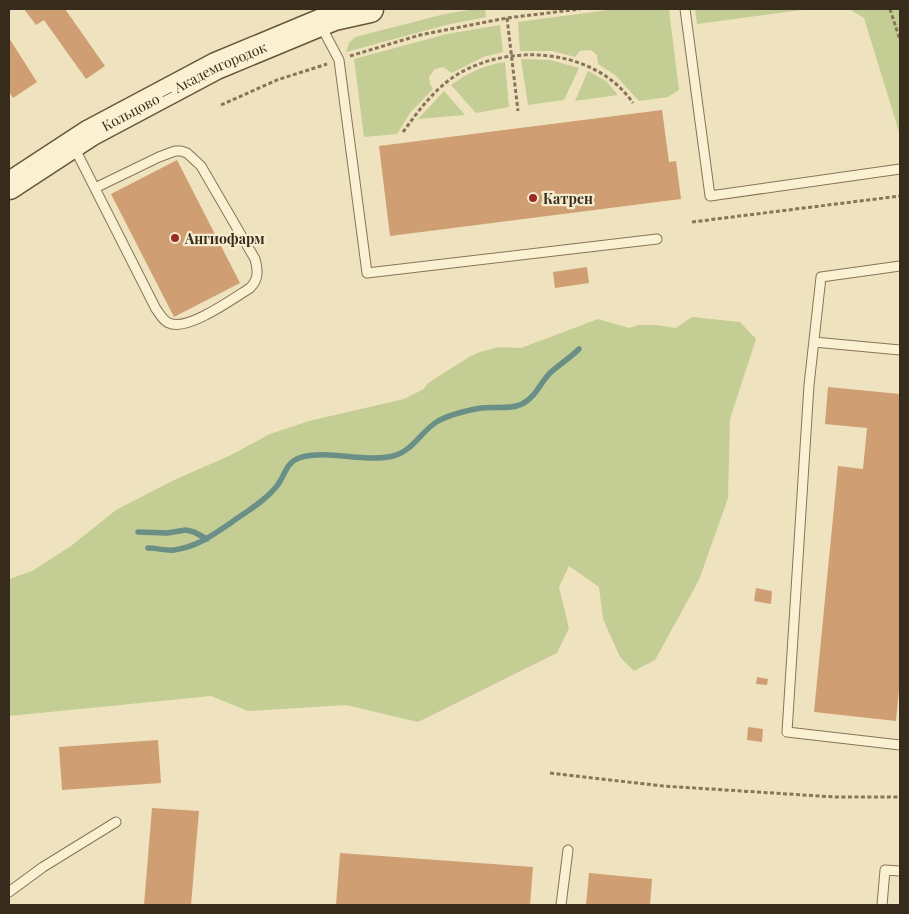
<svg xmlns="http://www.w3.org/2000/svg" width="909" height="914" viewBox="0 0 909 914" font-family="'Playfair Display',serif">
<rect width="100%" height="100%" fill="#efe3bf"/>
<!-- green -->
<path fill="#c4cd93" d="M475,9H485L486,17L446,25L346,52L349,43L355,37L445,14Z
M616,9H669L679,90L668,97L639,101L615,75L598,64L597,55L591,50L580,51L575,57L552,51H520L518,22Z
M695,9H809L697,24Z
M849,9H900V135L864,18Z
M500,25L503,52L483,57L452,73L443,67L435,69L429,77L430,84L433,89L410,113L397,134L364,137L354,59L447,34Z
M521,59L550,60L579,68L564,100L528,105Z
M505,62L509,107L476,113L451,85C468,73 484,65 505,62Z
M588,71L606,81L618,95L575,101Z
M444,91L465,115L418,119Z
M692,317L740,322L756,339L730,419L728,498L699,580L655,660L634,671L620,657L603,619L599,587L569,566L559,587L569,628L557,653L418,722L346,705L248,711L211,696L9,716V579L32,571L71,546L116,510L174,480L231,455L270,434L309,421L404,399L424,389L428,383L469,357L480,352L499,347L521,348L598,319L629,328L638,325H656L676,328Z"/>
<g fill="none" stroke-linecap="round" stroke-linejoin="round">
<!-- stream -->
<path stroke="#698f87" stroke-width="5.5" d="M138,532L167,533L186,530L194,532L207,539
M148,548C157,548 166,551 174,550C197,547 213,535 232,522C247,511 264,502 276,487C285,477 285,463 299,458C327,449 365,463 393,456C413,451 421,431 438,421C449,415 468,410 481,408C495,406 510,410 522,404C536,397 540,383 550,373C560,364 570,358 579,349"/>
</g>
<!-- building -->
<path fill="#cf9e73" d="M24,9H65L105,66L86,79L44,20L36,25Z
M9,38L37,82L13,98L9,91Z
M662,110L669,162L676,161L681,199L390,236L379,146Z
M177,160L240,283L174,317L111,194Z
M587,267L589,283L555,288L553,272Z
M828,387L900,394V680L896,721L814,712L838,466L863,469L867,428L825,424Z
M756,588L772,591L771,604L754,601Z
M757,677L768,679L767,685L756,684Z
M748,727L763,729L762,742L747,740Z
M158,740L161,783L62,790L59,747Z
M152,808L199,811L191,905H144Z
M340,853L533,867L530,905H336Z
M589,873L652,879L650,905H586Z"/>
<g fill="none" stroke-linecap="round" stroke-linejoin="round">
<defs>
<path id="lane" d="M685,9L710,196L900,169
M321,26L339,60L367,273L657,239
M74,147L156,309C160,314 163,321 169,323C187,332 234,298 250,288C259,279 258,270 255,259L201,166L187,153L181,151H175L159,157L95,188
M900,266L821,277L809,385L787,732L900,745
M814,342L900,350
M9,892L43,867L116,822
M561,905L568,850
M882,905L885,870L900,871"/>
<g id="secondary">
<path id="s1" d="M9,186L90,133L216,66L334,17L370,9"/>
</g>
</defs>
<!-- lane casing -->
<use href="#lane" stroke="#887457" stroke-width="11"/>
<!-- secondary casing -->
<use href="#secondary" stroke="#6a553a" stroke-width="29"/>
<!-- path -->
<path stroke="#887457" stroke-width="3" stroke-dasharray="4 2.5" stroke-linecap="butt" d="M890,9L900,40
M507,18L518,111
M350,56L420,35L507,18L580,9
M221,105L277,80L327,64
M403,132C419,110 435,88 458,74C512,42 596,49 633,103
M692,222L900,196
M550,773L663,786L835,797H900"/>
<!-- lane -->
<use href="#lane" stroke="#faf0d2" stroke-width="9"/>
<!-- secondary -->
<use href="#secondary" stroke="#faf0d2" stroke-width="26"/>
</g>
<!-- markers -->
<g fill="#992a25" stroke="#f6edcf" stroke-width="2">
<circle cx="533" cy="198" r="5"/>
<circle cx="175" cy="238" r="5"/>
</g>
<g text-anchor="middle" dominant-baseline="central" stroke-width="4.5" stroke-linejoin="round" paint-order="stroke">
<!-- street labels -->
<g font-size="14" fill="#372b1c" stroke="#f6edcf">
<text stroke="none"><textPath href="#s1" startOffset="202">Кольцово — Академгородок</textPath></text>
</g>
<!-- poi labels -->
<g font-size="14" font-weight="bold" fill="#372b1c" stroke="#f6edcf" text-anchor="start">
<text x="543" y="198">Катрен</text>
<text x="185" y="238">Ангиофарм</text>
</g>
</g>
<!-- border -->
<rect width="909" height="914" fill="none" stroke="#372b1c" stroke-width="20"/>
</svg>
